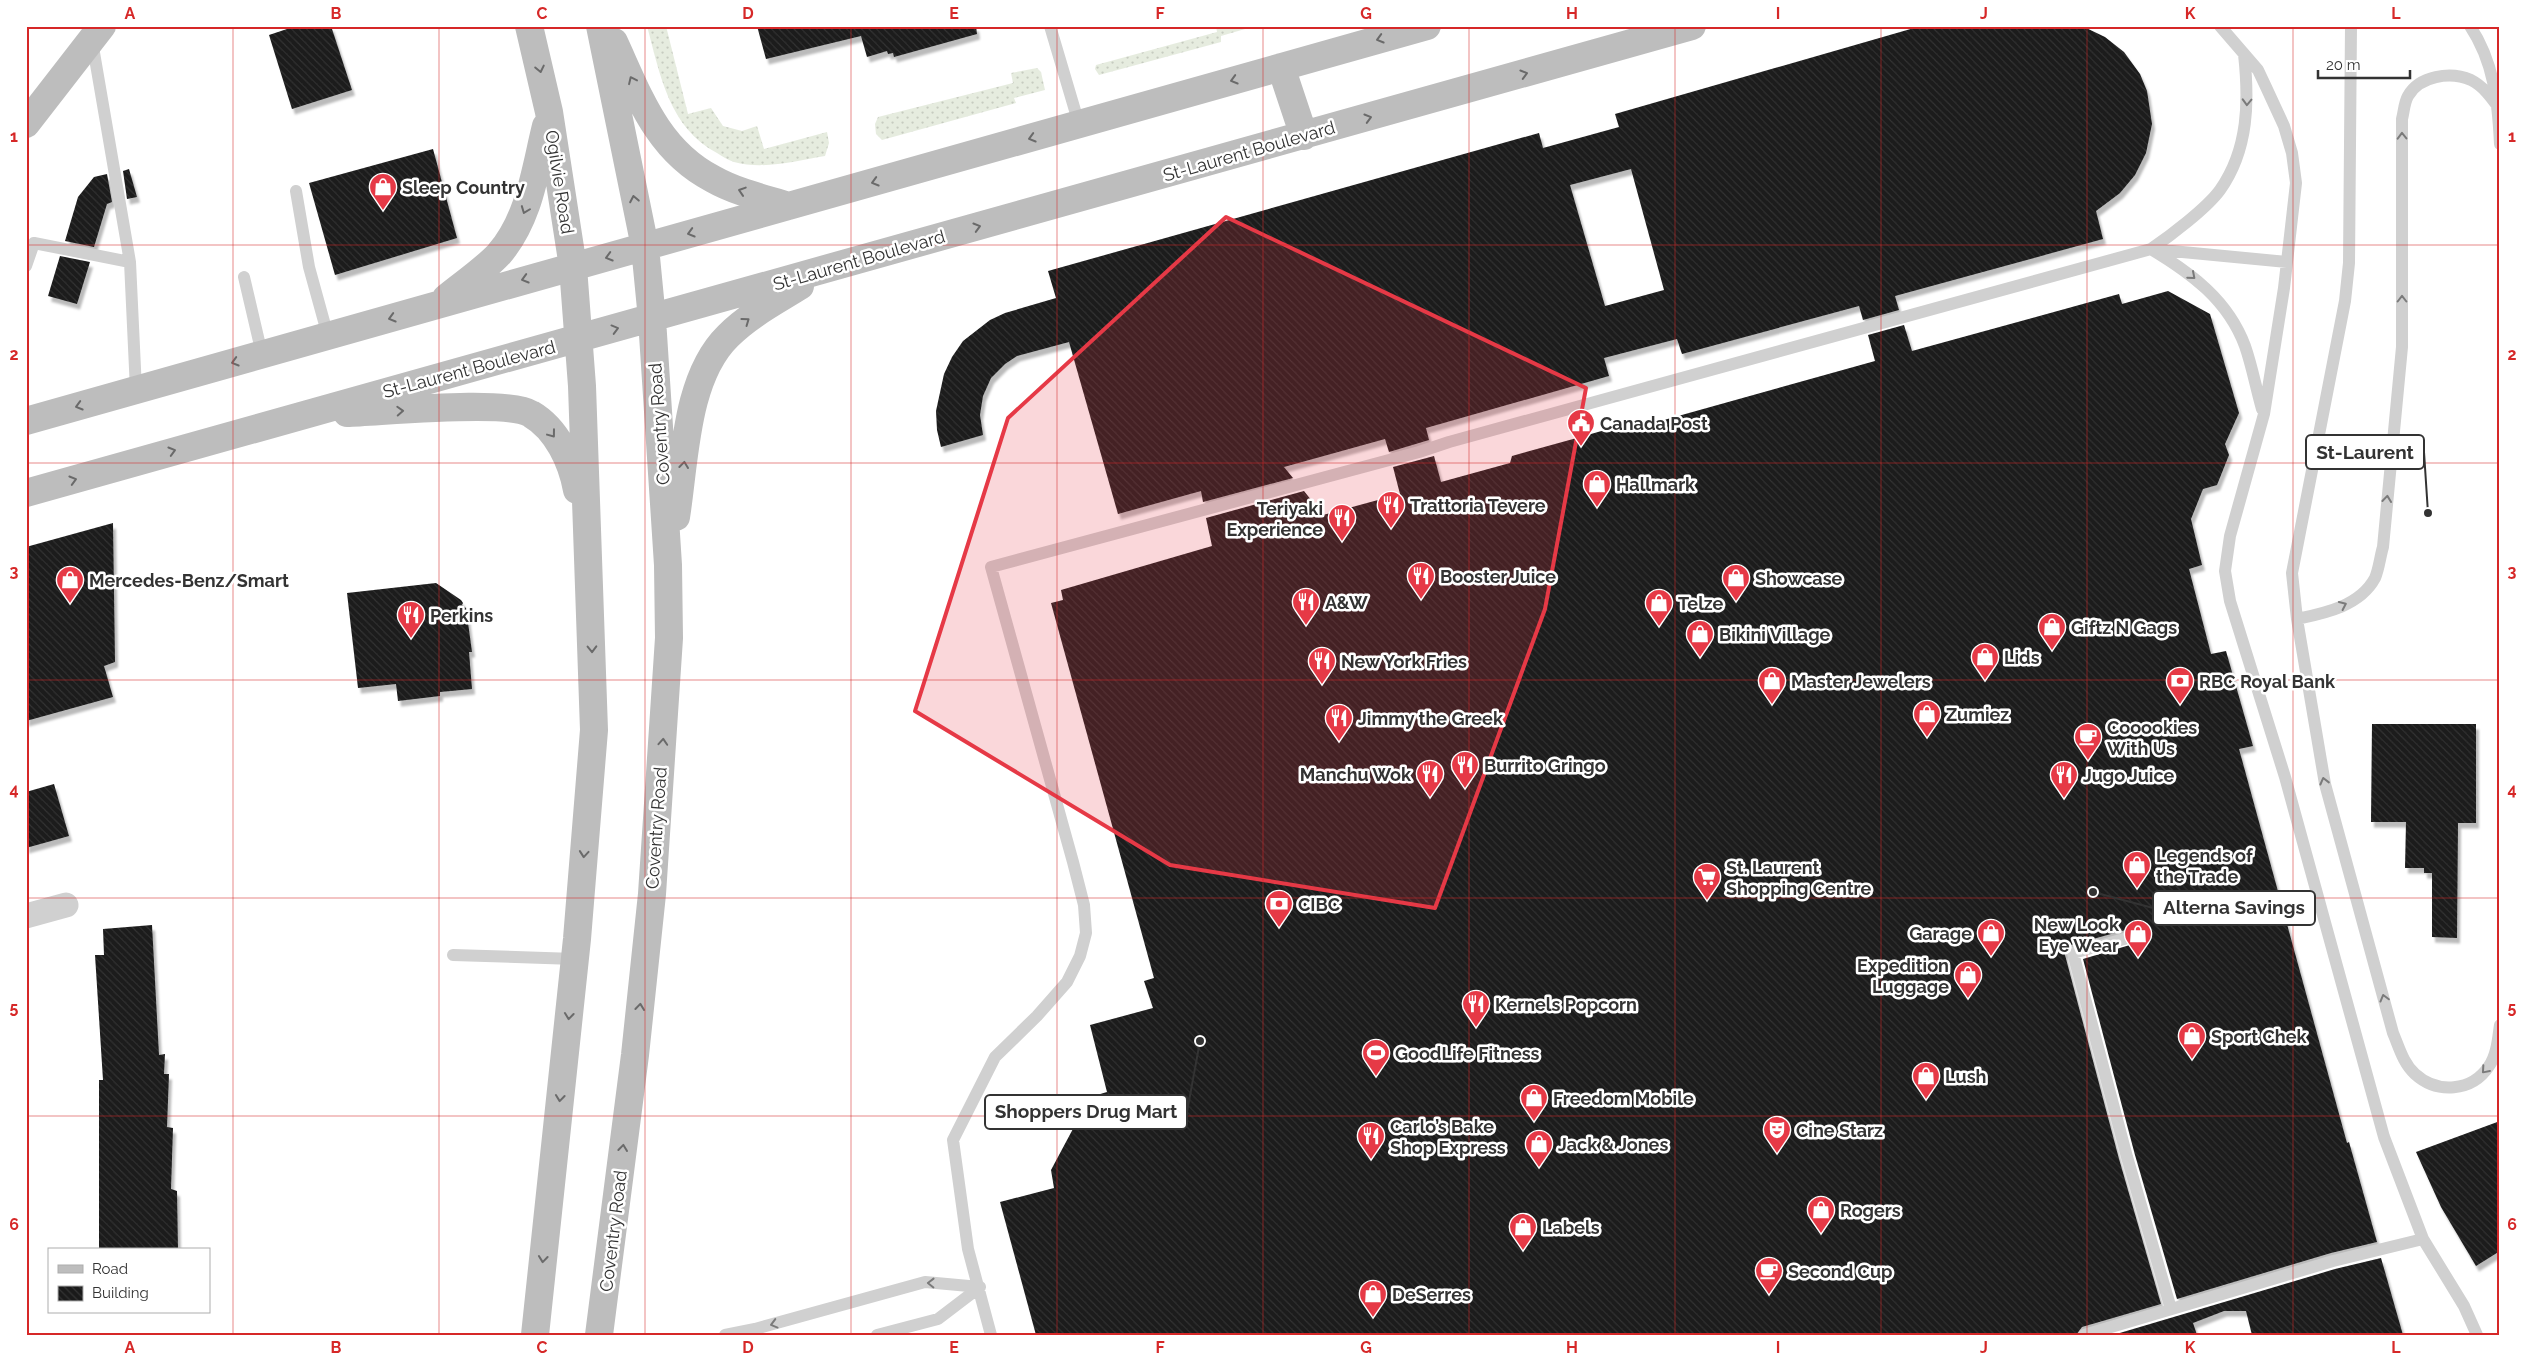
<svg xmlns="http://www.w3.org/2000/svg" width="2526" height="1361" viewBox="0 0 2526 1361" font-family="Raleway,sans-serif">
<defs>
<pattern id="grass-dots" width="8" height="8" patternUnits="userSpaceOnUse" patternTransform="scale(1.25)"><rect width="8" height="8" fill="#e6ecdf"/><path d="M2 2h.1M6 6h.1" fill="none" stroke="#c6cbc0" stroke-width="1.8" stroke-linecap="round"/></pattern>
<pattern id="building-back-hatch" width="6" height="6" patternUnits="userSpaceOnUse" patternTransform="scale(1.25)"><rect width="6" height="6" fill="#1a1a1a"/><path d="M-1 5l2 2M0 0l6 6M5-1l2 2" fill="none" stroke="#333"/></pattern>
<filter id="shadow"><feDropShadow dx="3" dy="5.5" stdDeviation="1" flood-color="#0004"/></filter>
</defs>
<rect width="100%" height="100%" fill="#fff"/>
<!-- grass -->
<path fill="url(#grass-dots)" d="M647,26H666L688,114L711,108L723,126L742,131L757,126L764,149L827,132L829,143L825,156C796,161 763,170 734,162C728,160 722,156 717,153C669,128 660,74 647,26Z
M1216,26H1245V29L1221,36V42L1099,75L1095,69L1096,65L1217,32Z
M1037,68L1041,72L1045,90L1014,98L1016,103L882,140L876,134L875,124L878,117L1013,83L1011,73Z"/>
<!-- building -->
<path fill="url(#building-back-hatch)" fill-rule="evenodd" filter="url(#shadow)" d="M296,26H331L352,90L292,109L269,35Z
M757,26H976L977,34L894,57L893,53L888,54L887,51L867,57L861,36L766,59Z
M1921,26H2082L2105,37L2124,52L2140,74L2147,91L2152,124L2146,153L2135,175L2120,193L2096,211L2103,239L1895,296L1899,310L1863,320L1859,306L1682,354L1677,339L1604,358L1609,376L1426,428L1429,440L1389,452L1385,439L1284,467L1293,478L1203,502L1201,491L1118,514L1069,342L1017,356L1005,364L991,378L983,396L980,415L983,435L941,447L937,430L936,411L944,374L952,357L963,341L990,320L1005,313L1056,298L1048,271L1539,133L1543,148L1619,127L1615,114ZM1631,169L1664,290L1605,306L1570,185Z
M433,149L457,238L335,275L309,183Z
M129,169L137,197L127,199L123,171Z
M107,174L112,202L107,204L94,247L65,241L78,197L94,177Z
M60,256L90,262L77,304L48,296Z
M2168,291L2210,314L2239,413L2225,444L2229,455L2217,485L2203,489L2191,519L2202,565L2189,569L2211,654L2226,651L2253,746L2239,749L2347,1143L2349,1142L2377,1242L2331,1253L2177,1299L2135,1155L2083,959L2140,942L2143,933L2140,930L2133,928L2071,945L2067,948L2065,955L2119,1159L2161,1304L2082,1327L2076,1335H1036L1000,1202L1054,1188L1051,1170L1090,1097L1107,1092L1090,1025L1153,1008L1144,981L1154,978L1051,603L1063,600L1061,590L1212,546L1206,518L1304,491L1323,515L1400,494L1393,467L1434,456L1441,482L1510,463L1512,456L1584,436L1619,426L1621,432L1875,361L1868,335L1904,325L1912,351L2119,294L2122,304Z
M113,523L115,662L104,666L113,697L26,721V547Z
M436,583L461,600L463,603L462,605L466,608L472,652H469L472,689L440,692V696L398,701L396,684L358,688L347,593Z
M2372,724H2476V823H2458L2457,938L2432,937V873H2424V868H2405L2406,822H2371Z
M54,784L69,836L26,848V792Z
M152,925L159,1055L165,1054L164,1074H169L167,1127L173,1128L171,1189L177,1191L178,1250H99V1080H103L95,955H104L103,929Z
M2500,1121V1251L2476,1266L2441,1207L2416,1152Z
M2381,1258L2403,1335H2252L2246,1311H2224L2193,1323L2197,1335H2113L2335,1269Z"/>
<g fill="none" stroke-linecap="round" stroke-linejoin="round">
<!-- lane -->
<path stroke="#d0d0d0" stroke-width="12" d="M1050,26L1079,124
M2220,26L2258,70L2266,87L2284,126L2292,153L2296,183L2284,288L2264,414L2230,536L2225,571L2230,601L2285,777L2384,1137L2423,1239L2464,1306L2477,1335
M2351,26L2349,263L2345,301L2292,573L2297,619L2325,784L2393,1033C2399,1047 2403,1063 2415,1074C2437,1094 2472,1092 2489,1066C2497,1055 2498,1038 2500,1025
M2470,26C2494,62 2498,102 2500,144
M92,41L130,262L136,390
M2244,54C2249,100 2249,149 2220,190C2207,208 2170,236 2151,249C2191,273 2228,300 2245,346C2252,366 2256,388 2262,409
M296,191L309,267L328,336
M26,266L34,243L130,262
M244,277L262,354
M2297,619C2325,613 2360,606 2375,578C2379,569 2380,557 2383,547L2402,347V119C2404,112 2404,103 2408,96C2419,76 2450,71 2471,80C2483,86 2491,97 2499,108
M2135,936L2073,953L2127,1157L2171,1309
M453,955L575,959
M725,1335L755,1329L925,1282L980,1287
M877,1335L938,1319L980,1287
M991,1335L968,1249L953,1140L995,1057L1037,1016L1067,982L1080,956L1086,933L1084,905L1073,862L991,567L1419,452L1449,442L2151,249L2287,262
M2084,1335L2333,1261L2423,1239"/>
<!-- street -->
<path stroke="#d0d0d0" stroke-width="25" d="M26,916L66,905"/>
<!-- secondary -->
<path stroke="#bdbdbd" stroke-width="28" d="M529,26L549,112L573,267L582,386L594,730L577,939L535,1335
M614,42C639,96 657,150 713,179C736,192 763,198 789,206
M1281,67L1304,136
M26,124L102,26
M446,298C463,284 484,270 499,254C530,218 535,170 546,126
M347,413C382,412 507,399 531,414C557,429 572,462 577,490
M26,421L1427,26
M26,493L1692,26
M676,517C685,461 685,378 728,336C749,315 776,301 800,286
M599,1335L635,1055L652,894L669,638L668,565L652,319L645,247L600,26"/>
</g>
<!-- one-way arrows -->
<defs><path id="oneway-chevron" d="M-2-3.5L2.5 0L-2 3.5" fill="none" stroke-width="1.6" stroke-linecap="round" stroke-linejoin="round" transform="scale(1.25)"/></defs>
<g stroke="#6a6a6a">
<use href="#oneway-chevron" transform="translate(1380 39) rotate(164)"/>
<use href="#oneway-chevron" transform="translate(540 69) rotate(78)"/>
<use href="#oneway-chevron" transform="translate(1524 74) rotate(-16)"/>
<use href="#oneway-chevron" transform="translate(632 80) rotate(-115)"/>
<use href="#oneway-chevron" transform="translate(1234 80) rotate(164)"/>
<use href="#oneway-chevron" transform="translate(1368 118) rotate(-16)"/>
<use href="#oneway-chevron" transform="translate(1032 138) rotate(164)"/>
<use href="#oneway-chevron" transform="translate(875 182) rotate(164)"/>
<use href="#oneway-chevron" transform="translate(742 191) rotate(-162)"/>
<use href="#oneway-chevron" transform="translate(634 199) rotate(-101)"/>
<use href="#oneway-chevron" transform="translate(525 210) rotate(111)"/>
<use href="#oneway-chevron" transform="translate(977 227) rotate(-16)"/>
<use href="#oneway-chevron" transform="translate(691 233) rotate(164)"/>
<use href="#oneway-chevron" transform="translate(609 257) rotate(164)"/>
<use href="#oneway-chevron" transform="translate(525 279) rotate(164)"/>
<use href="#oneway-chevron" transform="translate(392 318) rotate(164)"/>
<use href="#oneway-chevron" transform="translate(746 321) rotate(-36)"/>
<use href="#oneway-chevron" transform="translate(615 329) rotate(-15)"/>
<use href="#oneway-chevron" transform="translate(235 362) rotate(164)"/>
<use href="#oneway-chevron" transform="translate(79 406) rotate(164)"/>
<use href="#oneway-chevron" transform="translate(400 411) rotate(-3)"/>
<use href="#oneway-chevron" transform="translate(552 434) rotate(53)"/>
<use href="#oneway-chevron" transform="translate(172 451) rotate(-16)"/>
<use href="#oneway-chevron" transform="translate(684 465) rotate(-83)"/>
<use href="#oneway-chevron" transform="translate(73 480) rotate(-16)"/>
<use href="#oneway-chevron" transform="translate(592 649) rotate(89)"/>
<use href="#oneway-chevron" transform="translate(663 742) rotate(-86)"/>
<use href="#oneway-chevron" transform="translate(584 854) rotate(95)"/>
<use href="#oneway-chevron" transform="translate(640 1007) rotate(-84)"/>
<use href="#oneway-chevron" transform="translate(569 1016) rotate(96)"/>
<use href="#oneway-chevron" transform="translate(560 1098) rotate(96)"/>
<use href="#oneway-chevron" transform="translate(623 1148) rotate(-83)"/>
<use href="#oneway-chevron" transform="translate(543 1259) rotate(96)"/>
</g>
<g stroke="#7a7a7a">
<use href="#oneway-chevron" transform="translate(2247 102) rotate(92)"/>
<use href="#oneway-chevron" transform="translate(2402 136) rotate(-91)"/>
<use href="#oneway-chevron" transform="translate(2192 276) rotate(41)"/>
<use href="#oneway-chevron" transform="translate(2402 299) rotate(-90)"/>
<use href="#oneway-chevron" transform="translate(2387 499) rotate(-84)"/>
<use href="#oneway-chevron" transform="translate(2343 605) rotate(-25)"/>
<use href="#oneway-chevron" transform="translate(2324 781) rotate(-104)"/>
<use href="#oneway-chevron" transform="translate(2384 998) rotate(-105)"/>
<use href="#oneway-chevron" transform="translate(2485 1070) rotate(131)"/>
<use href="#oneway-chevron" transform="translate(931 1283) rotate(-179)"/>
<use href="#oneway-chevron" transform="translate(774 1324) rotate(165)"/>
</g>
<!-- marked area -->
<path fill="#e63946" fill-opacity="0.2" stroke="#e63946" stroke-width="4" stroke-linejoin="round" d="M1226,217L1586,388L1545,609L1435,908L1170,865L915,711L1008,418Z"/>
<!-- grid -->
<path fill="none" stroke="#d62828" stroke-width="1" stroke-opacity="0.55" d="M233,26V1335M439,26V1335M645,26V1335M851,26V1335M1057,26V1335M1263,26V1335M1469,26V1335M1675,26V1335M1881,26V1335M2087,26V1335M2293,26V1335M26,245H2500M26,463H2500M26,680H2500M26,898H2500M26,1116H2500"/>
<!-- icons -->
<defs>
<symbol id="shop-pin" viewBox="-11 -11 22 30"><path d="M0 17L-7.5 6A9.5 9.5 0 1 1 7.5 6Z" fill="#e63946" stroke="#fff"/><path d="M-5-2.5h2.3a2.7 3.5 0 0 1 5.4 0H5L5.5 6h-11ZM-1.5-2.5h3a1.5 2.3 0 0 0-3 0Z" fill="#fff"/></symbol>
<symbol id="civic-pin" viewBox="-11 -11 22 30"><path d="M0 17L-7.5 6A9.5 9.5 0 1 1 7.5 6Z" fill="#e63946" stroke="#fff"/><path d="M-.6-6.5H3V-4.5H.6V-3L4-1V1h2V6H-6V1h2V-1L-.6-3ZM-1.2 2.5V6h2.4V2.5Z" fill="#fff"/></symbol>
<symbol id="restaurant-pin" viewBox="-11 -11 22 30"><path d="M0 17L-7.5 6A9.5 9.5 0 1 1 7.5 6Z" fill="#e63946" stroke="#fff"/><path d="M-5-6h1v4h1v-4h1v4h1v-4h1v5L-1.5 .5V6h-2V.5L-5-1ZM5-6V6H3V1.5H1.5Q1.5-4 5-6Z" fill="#fff"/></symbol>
<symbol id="bank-pin" viewBox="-11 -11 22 30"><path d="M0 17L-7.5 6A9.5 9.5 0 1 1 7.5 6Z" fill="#e63946" stroke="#fff"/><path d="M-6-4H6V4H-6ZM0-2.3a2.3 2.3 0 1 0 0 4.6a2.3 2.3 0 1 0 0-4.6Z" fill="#fff"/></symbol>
<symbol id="cafe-pin" viewBox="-11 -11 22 30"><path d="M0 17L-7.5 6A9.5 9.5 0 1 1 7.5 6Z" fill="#e63946" stroke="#fff"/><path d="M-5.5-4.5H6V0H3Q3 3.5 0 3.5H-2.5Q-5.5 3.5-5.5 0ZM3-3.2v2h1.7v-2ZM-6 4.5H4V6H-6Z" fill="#fff"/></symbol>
<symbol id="supermarket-pin" viewBox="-11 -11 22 30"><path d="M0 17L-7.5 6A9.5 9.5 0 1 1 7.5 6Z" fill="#e63946" stroke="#fff"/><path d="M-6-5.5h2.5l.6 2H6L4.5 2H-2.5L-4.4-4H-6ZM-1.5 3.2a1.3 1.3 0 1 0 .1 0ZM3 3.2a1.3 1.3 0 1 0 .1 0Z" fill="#fff"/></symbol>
<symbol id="stadium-pin" viewBox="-11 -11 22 30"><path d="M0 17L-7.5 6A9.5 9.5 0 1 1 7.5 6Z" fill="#e63946" stroke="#fff"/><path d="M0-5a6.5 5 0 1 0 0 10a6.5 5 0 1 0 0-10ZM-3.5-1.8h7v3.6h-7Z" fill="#fff"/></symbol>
<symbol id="theatre-pin" viewBox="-11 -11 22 30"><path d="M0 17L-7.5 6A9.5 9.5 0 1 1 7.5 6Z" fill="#e63946" stroke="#fff"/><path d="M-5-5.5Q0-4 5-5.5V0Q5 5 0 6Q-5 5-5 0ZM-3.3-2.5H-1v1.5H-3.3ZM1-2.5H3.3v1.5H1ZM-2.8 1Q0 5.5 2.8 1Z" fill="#fff"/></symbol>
</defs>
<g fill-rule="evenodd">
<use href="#shop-pin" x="367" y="171" width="32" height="43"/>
<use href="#civic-pin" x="1565" y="407" width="32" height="43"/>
<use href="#shop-pin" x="1581" y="468" width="32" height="43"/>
<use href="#restaurant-pin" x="1375" y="489" width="32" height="43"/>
<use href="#restaurant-pin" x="1326" y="502" width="32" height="43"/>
<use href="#restaurant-pin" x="1405" y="560" width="32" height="43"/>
<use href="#shop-pin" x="1720" y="562" width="32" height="43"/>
<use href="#shop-pin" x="54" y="564" width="32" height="43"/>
<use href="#restaurant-pin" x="1290" y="586" width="32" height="43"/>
<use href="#shop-pin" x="1643" y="587" width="32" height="43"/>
<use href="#restaurant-pin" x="395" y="599" width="32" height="43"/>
<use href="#shop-pin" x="2036" y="611" width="32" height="43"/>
<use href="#shop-pin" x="1684" y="618" width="32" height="43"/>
<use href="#shop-pin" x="1969" y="641" width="32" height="43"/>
<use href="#restaurant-pin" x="1306" y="645" width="32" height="43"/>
<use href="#shop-pin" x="1756" y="665" width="32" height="43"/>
<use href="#bank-pin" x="2164" y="665" width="32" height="43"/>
<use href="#shop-pin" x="1911" y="698" width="32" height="43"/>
<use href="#restaurant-pin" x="1323" y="702" width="32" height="43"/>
<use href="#cafe-pin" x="2072" y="721" width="32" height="43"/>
<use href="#restaurant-pin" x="1449" y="749" width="32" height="43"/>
<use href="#restaurant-pin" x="1414" y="758" width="32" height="43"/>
<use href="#restaurant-pin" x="2048" y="759" width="32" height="43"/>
<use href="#shop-pin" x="2121" y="849" width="32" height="43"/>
<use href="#supermarket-pin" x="1691" y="861" width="32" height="43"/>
<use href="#bank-pin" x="1263" y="888" width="32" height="43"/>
<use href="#shop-pin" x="1975" y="917" width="32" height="43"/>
<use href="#shop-pin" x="2122" y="918" width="32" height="43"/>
<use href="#shop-pin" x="1952" y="959" width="32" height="43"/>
<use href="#restaurant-pin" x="1460" y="988" width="32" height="43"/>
<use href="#shop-pin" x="2176" y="1020" width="32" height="43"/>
<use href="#stadium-pin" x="1360" y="1037" width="32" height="43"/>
<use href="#shop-pin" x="1910" y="1060" width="32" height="43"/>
<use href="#shop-pin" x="1518" y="1082" width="32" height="43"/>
<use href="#theatre-pin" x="1761" y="1114" width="32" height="43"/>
<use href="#restaurant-pin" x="1355" y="1120" width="32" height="43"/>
<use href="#shop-pin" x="1523" y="1128" width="32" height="43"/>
<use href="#shop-pin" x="1805" y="1194" width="32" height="43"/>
<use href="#shop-pin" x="1507" y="1211" width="32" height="43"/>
<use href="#cafe-pin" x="1753" y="1255" width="32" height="43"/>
<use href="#shop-pin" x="1357" y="1278" width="32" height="43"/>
</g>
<g text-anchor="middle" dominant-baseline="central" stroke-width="5" stroke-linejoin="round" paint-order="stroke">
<!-- street labels -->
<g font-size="18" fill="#333" stroke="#fff">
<text transform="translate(1249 151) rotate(-16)">St-Laurent Boulevard</text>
<text transform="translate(560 182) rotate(81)">Ogilvie Road</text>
<text transform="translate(859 260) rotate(-16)">St-Laurent Boulevard</text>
<text transform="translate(469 369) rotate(-15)">St-Laurent Boulevard</text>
<text transform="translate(659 424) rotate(-94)">Coventry Road</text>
<text transform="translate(656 828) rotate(-86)">Coventry Road</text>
<text transform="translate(613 1231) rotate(-83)">Coventry Road</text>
</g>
<!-- poi labels -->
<g font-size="18" font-weight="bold" fill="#333" stroke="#fff" text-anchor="start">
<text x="402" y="187">Sleep Country</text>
<text x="1600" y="423">Canada Post</text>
<text x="1616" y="484">Hallmark</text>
<text x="1410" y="505">Trattoria Tevere</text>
<text x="1323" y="508" text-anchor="end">Teriyaki<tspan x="1323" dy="21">Experience</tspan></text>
<text x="1440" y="576">Booster Juice</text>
<text x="1755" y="578">Showcase</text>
<text x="89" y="580">Mercedes-Benz/Smart</text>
<text x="1325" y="602">A&amp;W</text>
<text x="1678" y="603">Telze</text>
<text x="430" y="615">Perkins</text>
<text x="2071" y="627">Giftz N Gags</text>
<text x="1719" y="634">Bikini Village</text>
<text x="2004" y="657">Lids</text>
<text x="1341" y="661">New York Fries</text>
<text x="1791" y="681">Master Jewelers</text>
<text x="2199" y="681">RBC Royal Bank</text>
<text x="1946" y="714">Zumiez</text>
<text x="1358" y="718">Jimmy the Greek</text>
<text x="2107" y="727">Cooookies<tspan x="2107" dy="21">With Us</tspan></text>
<text x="1484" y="765">Burrito Gringo</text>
<text x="1411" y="774" text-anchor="end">Manchu Wok</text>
<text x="2083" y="775">Jugo Juice</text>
<text x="2156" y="855">Legends of<tspan x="2156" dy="21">the Trade</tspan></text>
<text x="1726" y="867">St. Laurent<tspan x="1726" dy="21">Shopping Centre</tspan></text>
<text x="1298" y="904">CIBC</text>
<text x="2119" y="924" text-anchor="end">New Look<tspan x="2119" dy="21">Eye Wear</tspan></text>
<text x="1972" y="933" text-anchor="end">Garage</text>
<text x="1949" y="965" text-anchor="end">Expedition<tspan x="1949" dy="21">Luggage</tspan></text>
<text x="1495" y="1004">Kernels Popcorn</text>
<text x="2211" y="1036">Sport Chek</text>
<text x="1395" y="1053">GoodLife Fitness</text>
<text x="1945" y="1076">Lush</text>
<text x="1553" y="1098">Freedom Mobile</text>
<text x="1390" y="1126">Carlo’s Bake<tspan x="1390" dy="21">Shop Express</tspan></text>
<text x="1796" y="1130">Cine Starz</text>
<text x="1558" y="1144">Jack &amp; Jones</text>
<text x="1840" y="1210">Rogers</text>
<text x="1542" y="1227">Labels</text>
<text x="1788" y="1271">Second Cup</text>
<text x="1392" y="1294">DeSerres</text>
</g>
</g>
<!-- callouts -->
<path fill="none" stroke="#333" stroke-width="2" d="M2428 513L2424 452M2093 892L2153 908M1200 1041L1187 1112"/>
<g fill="#333" stroke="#fff" stroke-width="2">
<circle cx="2428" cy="513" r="5"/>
<circle cx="2093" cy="892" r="5"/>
<circle cx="1200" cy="1041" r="5"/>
</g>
<g fill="#fff" stroke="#333" stroke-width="2">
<rect x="2306" y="435" width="118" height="34" rx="5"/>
<rect x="2153" y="891" width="162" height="34" rx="5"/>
<rect x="985" y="1095" width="202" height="34" rx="5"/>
</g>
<g font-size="19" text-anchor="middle" font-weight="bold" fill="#333">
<text x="2365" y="459">St-Laurent</text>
<text x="2234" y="914">Alterna Savings</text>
<text x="1086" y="1118">Shoppers Drug Mart</text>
</g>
<!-- border -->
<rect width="2526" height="1361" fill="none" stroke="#ffffff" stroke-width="55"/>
<!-- legend -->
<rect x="48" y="1248" width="162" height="65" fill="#ffffff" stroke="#adadad"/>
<rect x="58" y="1265" width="25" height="8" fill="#bdbdbd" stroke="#adadad"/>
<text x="92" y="1274" font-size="15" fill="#333333">Road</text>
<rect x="58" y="1286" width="25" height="15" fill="url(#building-back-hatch)" stroke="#adadad"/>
<text x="92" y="1298" font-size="15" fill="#333333">Building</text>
<!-- scale -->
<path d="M2318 70v8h92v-8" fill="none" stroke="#333333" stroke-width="2.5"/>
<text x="2326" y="70" font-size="15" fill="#333333" stroke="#ffffff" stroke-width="4" paint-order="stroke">20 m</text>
<rect x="28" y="28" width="2470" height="1306" fill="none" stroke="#d62828" stroke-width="2"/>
<g font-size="16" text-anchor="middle" font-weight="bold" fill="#d62828">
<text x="130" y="19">A</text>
<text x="336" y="19">B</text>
<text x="542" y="19">C</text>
<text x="748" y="19">D</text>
<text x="954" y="19">E</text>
<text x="1160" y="19">F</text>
<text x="1366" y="19">G</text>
<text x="1572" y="19">H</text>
<text x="1778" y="19">I</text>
<text x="1984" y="19">J</text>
<text x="2190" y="19">K</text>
<text x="2396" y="19">L</text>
<text x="14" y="142">1</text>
<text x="2512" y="142">1</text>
<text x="14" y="360">2</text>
<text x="2512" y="360">2</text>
<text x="14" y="577">3</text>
<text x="2512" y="577">3</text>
<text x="14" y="795">4</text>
<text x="2512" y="795">4</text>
<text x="14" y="1013">5</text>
<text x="2512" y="1013">5</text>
<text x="14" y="1230">6</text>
<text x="2512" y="1230">6</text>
<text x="130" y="1353">A</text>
<text x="336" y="1353">B</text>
<text x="542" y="1353">C</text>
<text x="748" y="1353">D</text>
<text x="954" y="1353">E</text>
<text x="1160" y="1353">F</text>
<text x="1366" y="1353">G</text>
<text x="1572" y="1353">H</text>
<text x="1778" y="1353">I</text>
<text x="1984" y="1353">J</text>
<text x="2190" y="1353">K</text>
<text x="2396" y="1353">L</text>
</g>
</svg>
